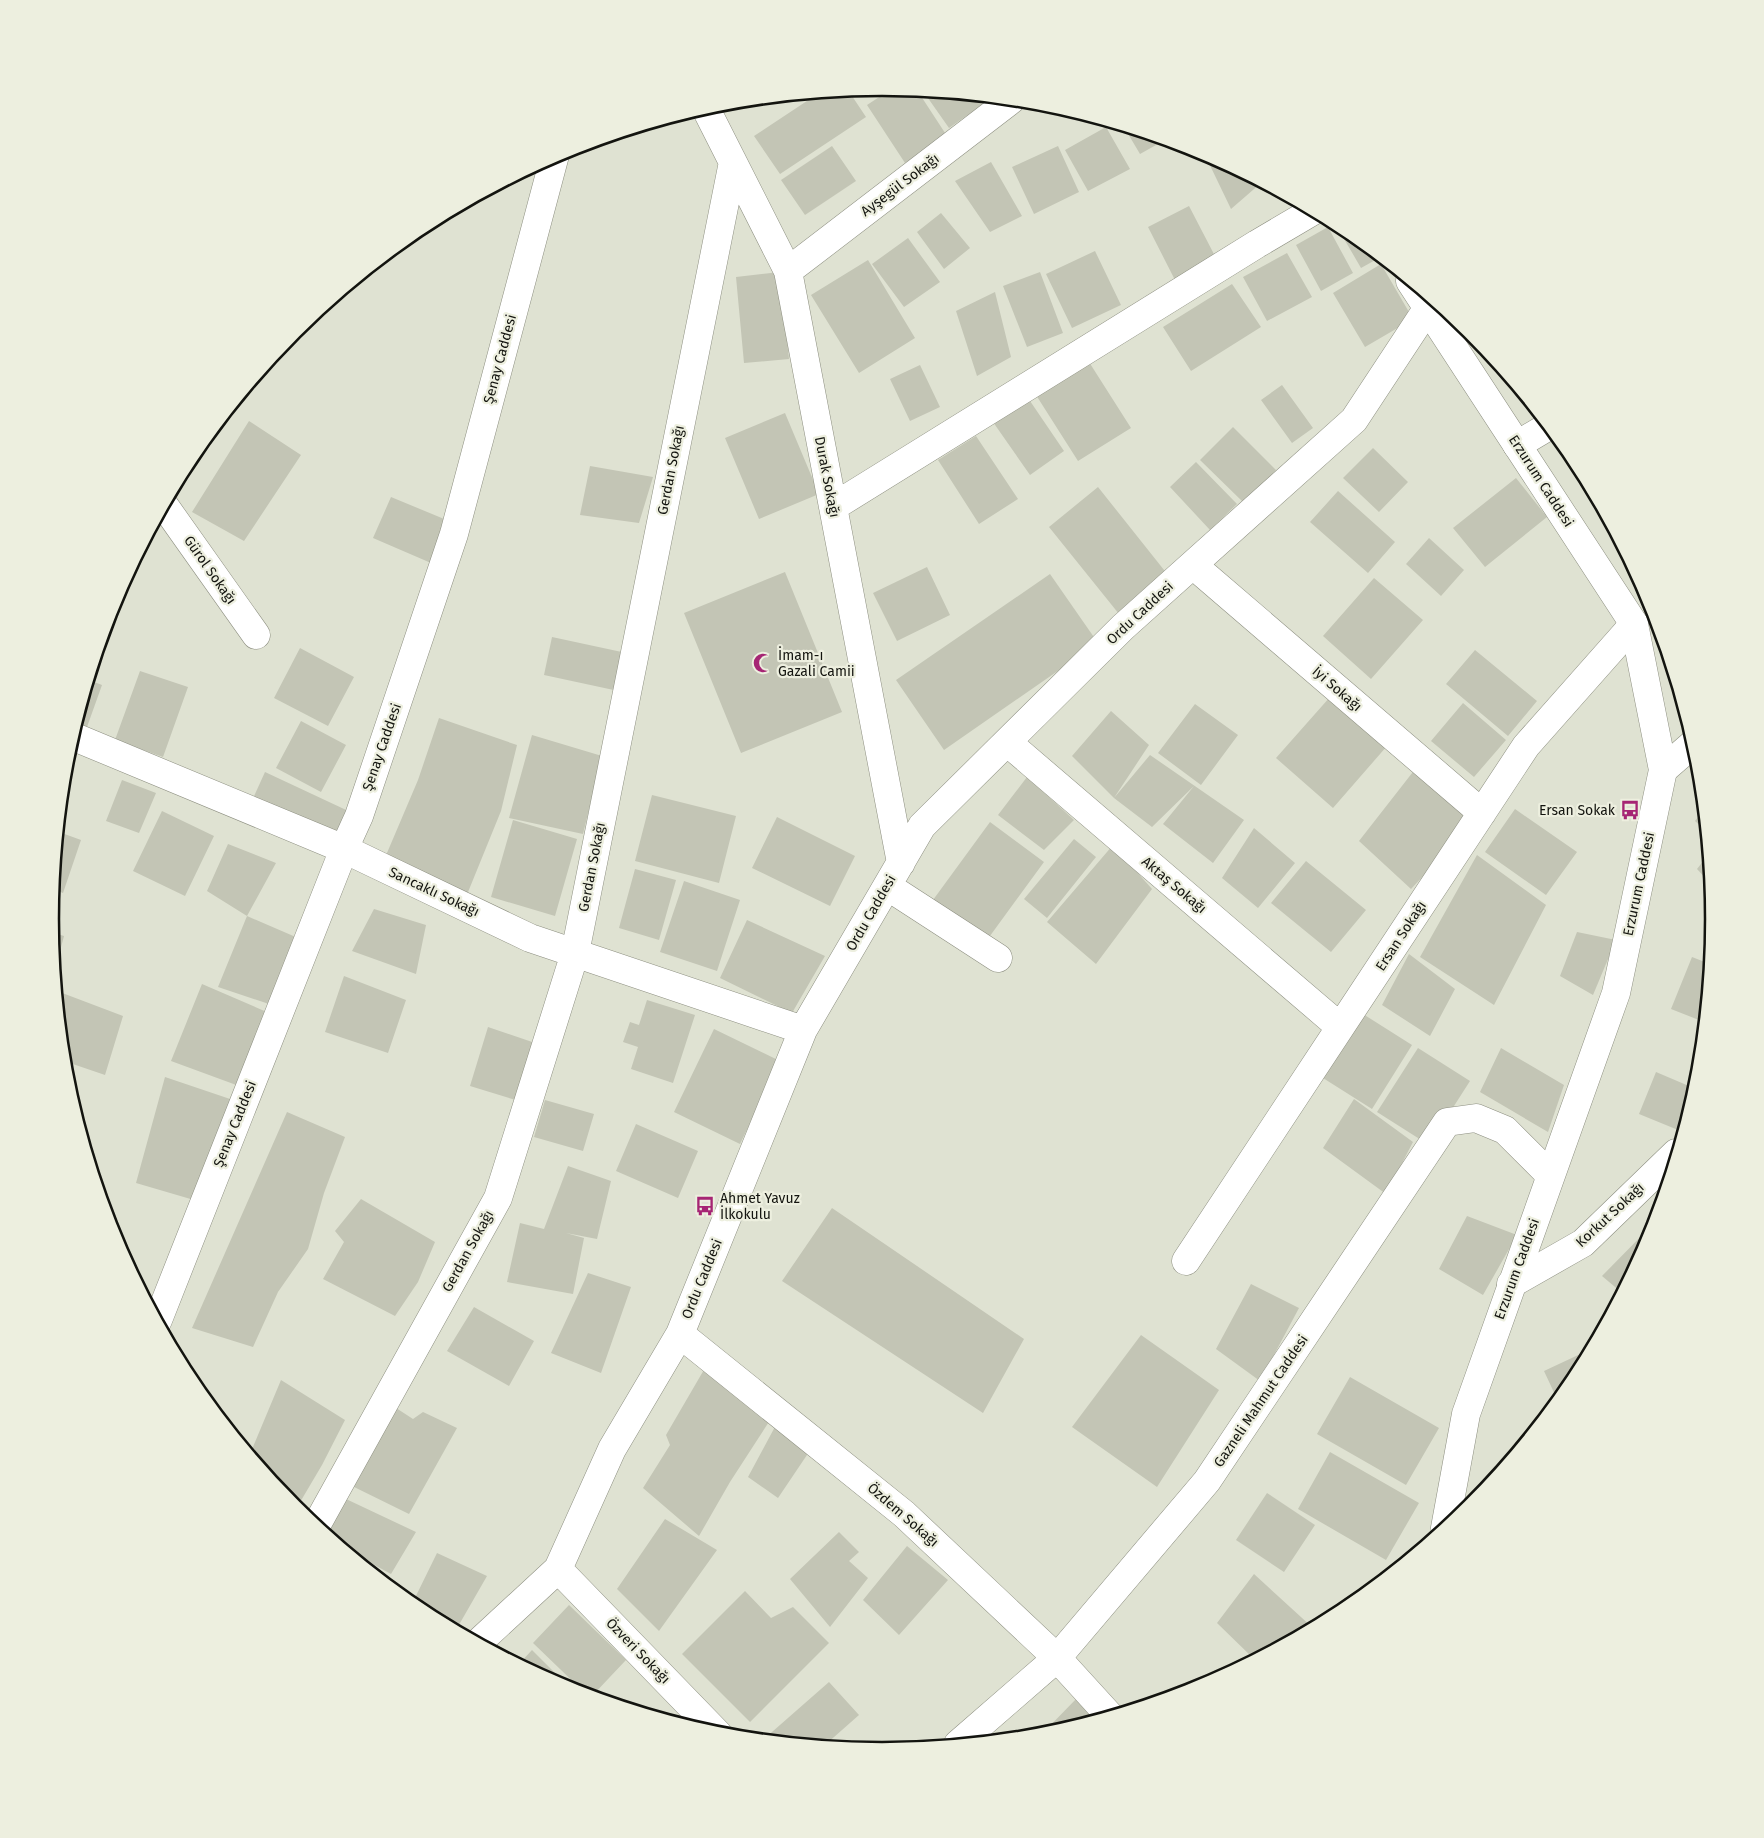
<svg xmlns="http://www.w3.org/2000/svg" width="1764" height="1838" viewBox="0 0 1764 1838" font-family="'Fira Sans',sans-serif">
<rect width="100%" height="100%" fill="#dfe2d2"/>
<!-- building -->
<path fill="#c3c5b5" d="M893,88L917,90L947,136L905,163L867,105Z
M848,90L866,117L780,174L754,136L819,93Z
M923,91L982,97L986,102L949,128Z
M1106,127L1130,169L1088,191L1065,150Z
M1124,127L1161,138L1165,140L1140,154Z
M832,146L856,181L805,215L781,180Z
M1058,146L1079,192L1034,214L1012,167Z
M1208,154L1261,183L1231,209L1205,155Z
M991,162L1022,216L990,232L955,181Z
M1189,206L1216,258L1175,280L1148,227Z
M941,213L970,248L944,269L917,232Z
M1338,224L1376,253L1379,258L1361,268L1336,225Z
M1328,227L1353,273L1321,291L1296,245Z
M908,238L940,282L904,307L872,264Z
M1095,251L1121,305L1072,328L1046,274Z
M1287,253L1312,297L1267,321L1243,277Z
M868,260L915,338L859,373L811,295Z
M1381,264L1413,319L1365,347L1333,293Z
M780,272L789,359L744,363L736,277Z
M1040,272L1063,333L1027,347L1003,286Z
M1232,284L1261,327L1191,371L1163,327Z
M995,292L1011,357L977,376L956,311Z
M1089,362L1131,428L1078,461L1036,395Z
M920,365L940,407L910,421L890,379Z
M1282,385L1313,428L1292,443L1261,400Z
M1028,398L1064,451L1030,475L993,422Z
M785,413L819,494L759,519L725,438Z
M249,421L301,455L244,541L192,512Z
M1233,427L1276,470L1244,503L1200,460Z
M976,436L1018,499L979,524L938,460Z
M1373,448L1408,482L1379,512L1343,478Z
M1196,462L1237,504L1210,530L1170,487Z
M590,466L653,477L639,523L580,515Z
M1516,478L1547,517L1485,567L1453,528Z
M1098,487L1168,575L1119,614L1049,527Z
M1338,491L1395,542L1368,573L1310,522Z
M391,497L449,521L431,563L373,538Z
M1429,538L1464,570L1441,596L1406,564Z
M927,567L950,615L897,641L873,593Z
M785,572L842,712L741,753L684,613Z
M1050,574L1098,643L944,750L896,680Z
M1374,578L1423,620L1371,679L1323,636Z
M552,637L631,654L623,692L544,675Z
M300,648L354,677L328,726L274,698Z
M1475,650L1537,701L1508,736L1446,684Z
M140,671L188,687L163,757L115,740Z
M89,680L102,685L87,727L76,723Z
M1330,697L1387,746L1333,808L1276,758Z
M1463,703L1506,740L1474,777L1431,741Z
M1195,704L1238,735L1201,785L1158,753Z
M1111,711L1149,745L1114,798L1150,755L1244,820L1213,863L1163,824L1194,786L1152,827L1114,798L1072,756Z
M439,718L517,745L501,811L466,897L384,860L418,780Z
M301,721L346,745L321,792L276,768Z
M532,735L602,756L583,834L509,818Z
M1416,768L1482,813L1411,889L1359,841Z
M265,772L359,816L344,849L250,805Z
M1027,777L1074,820L1044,850L998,815Z
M122,780L156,793L139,833L106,821Z
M652,795L736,816L719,883L635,861Z
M1515,809L1577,852L1546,895L1485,852Z
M162,811L214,836L185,896L133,871Z
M1703,811L1705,830L1695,821Z
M777,817L855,856L830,906L752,868Z
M513,820L577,839L555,916L491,897Z
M990,822L1044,862L987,940L933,900Z
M1254,828L1295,863L1258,908L1222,878Z
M59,832L81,840L63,893L53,889Z
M1074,839L1096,857L1047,918L1024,899Z
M228,844L276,863L247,916L298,938L272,1005L218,987L247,916L207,891Z
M1113,845L1152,889L1096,964L1047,922Z
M1477,855L1546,905L1494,1005L1420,957Z
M1708,855L1710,881V883L1697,869Z
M1306,861L1366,910L1331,952L1271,903Z
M635,869L676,880L659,940L619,928Z
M684,881L740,900L717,971L660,952Z
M374,909L426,925L416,974L352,951Z
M747,920L825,956L792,1013L720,978Z
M51,932L64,936L55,970Z
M1577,932L1616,940L1593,995L1560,976Z
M1409,954L1455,989L1430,1036L1382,1005Z
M1692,957L1710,964L1704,1022L1671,1009Z
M344,976L406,1000L388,1053L325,1032Z
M202,984L269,1013L239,1086L171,1061Z
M57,991L123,1016L105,1075L64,1061Z
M647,1000L695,1015L673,1083L631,1069L638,1047L623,1042L630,1022L639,1025Z
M1363,1014L1412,1045L1372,1109L1323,1078Z
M488,1027L538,1044L519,1101L470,1086Z
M714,1029L780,1061L740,1144L674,1112Z
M1418,1048L1470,1081L1429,1145L1377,1112Z
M1501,1048L1564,1085L1548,1132L1480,1092Z
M1656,1072L1696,1089L1683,1132L1639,1114Z
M165,1077L236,1101L194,1200L136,1183Z
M1354,1099L1413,1142L1386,1194L1323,1148Z
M545,1100L594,1114L583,1151L534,1137Z
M287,1112L345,1137L324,1193L308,1249L278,1292L253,1347L192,1328Z
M636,1124L698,1151L678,1198L616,1171Z
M568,1166L611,1181L597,1239L566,1233L584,1238L573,1294L507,1282L520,1223L544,1229Z
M361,1199L435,1242L418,1282L395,1316L323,1279L344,1242L335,1231Z
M832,1208L1024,1339L983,1413L782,1281Z
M1467,1216L1517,1235L1483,1295L1439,1269Z
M1656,1221L1651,1238L1621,1292L1602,1276Z
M588,1273L631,1287L601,1373L551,1353Z
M1251,1284L1299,1308L1260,1381L1216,1349Z
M474,1307L534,1341L509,1386L447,1351Z
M1141,1335L1219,1390L1157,1487L1072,1427Z
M1591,1349L1574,1381L1558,1401L1544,1371Z
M705,1368L776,1411L730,1482L699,1536L643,1488L670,1445L666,1435Z
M1350,1377L1439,1428L1406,1485L1317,1434Z
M281,1380L345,1420L322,1465L296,1509L250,1454Z
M393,1406L413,1419L423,1412L457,1428L409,1514L350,1485Z
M777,1423L811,1449L778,1498L748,1477Z
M1330,1452L1419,1503L1386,1560L1298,1509Z
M1267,1493L1315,1525L1284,1572L1236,1540Z
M346,1499L416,1532L391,1574L345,1549L324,1532Z
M665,1519L717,1550L659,1631L617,1589Z
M839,1532L859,1552L849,1561L868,1578L830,1627L790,1579Z
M907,1546L948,1580L899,1635L863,1600Z
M437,1553L487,1576L456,1630L412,1604Z
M1254,1574L1313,1628L1254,1659L1217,1623Z
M745,1591L771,1618L793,1607L829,1643L750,1722L682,1654Z
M569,1605L626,1660L592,1696L587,1695L533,1643Z
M532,1650L573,1691L519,1664Z
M829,1682L859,1715L825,1745L764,1739Z
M1077,1698L1099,1718L1041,1735Z"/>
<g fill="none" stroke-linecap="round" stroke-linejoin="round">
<defs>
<path id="minor" d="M705,107L788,271L901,863
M788,271L1011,100
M1517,445L1549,426
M164,505L256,635
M833,507L1257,244L1313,211
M1193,565L1482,813
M72,736L344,849L530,938L803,1030
M1007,742L1340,1027
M1663,770L1694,743
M887,886L998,958
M1186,1261L1526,746L1634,624
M1511,1284L1583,1243L1676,1153
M158,1320L344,849L359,816L454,534L555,155
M680,1334L904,1514L1057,1658L1109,1715
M316,1526L498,1198L575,953L733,162
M558,1569L718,1734
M479,1642L558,1569L612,1449L680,1334L803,1030L922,826L1123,627L1354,420L1433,300
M958,1744L1057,1658L1207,1481L1447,1122L1476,1118L1505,1130L1550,1175"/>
<path id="tertiary" d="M1410,281L1634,624L1663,770L1616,993L1466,1414L1445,1528"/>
</defs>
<!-- minor casing -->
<use href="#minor" stroke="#8d8f81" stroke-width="29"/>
<!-- tertiary casing -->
<use href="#tertiary" stroke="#8d8f81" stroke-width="29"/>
<!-- minor -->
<use href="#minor" stroke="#fff" stroke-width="28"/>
<!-- tertiary -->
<use href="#tertiary" stroke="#fff" stroke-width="28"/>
</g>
<!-- icons -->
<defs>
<symbol id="mosque-bare" viewBox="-9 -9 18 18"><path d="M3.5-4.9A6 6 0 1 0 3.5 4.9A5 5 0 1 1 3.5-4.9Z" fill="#a62574" stroke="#edefdf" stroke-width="2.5" paint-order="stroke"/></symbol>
<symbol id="bus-bare" viewBox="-9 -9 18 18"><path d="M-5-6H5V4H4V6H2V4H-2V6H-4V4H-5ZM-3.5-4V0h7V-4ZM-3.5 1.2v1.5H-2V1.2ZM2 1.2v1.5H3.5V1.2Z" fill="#a62574" stroke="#edefdf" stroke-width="2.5" paint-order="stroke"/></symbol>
</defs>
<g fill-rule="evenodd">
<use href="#mosque-bare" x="749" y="649" width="28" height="28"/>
<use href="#bus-bare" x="1616" y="796" width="28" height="28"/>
<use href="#bus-bare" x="691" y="1192" width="28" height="28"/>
</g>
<g text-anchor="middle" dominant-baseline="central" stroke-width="4.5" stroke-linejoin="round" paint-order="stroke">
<!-- street labels -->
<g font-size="14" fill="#13140f" stroke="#edefdf">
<text transform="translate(900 185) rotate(-37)">Ayşegül Sokağı</text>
<text transform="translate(500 359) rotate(-75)">Şenay Caddesi</text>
<text transform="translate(671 470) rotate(-79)">Gerdan Sokağı</text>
<text transform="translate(827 477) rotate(79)">Durak Sokağı</text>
<text transform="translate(1541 481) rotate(57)">Erzurum Caddesi</text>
<text transform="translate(210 570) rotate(55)">Gürol Sokağı</text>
<text transform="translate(1140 613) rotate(-43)">Ordu Caddesi</text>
<text transform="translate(1337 689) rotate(41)">İyi Sokağı</text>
<text transform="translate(382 747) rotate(-71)">Şenay Caddesi</text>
<text transform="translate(592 867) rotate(-79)">Gerdan Sokağı</text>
<text transform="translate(1639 884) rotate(-78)">Erzurum Caddesi</text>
<text transform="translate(1174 885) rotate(40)">Aktaş Sokağı</text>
<text transform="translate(434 892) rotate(25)">Sancaklı Sokağı</text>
<text transform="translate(871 913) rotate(-60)">Ordu Caddesi</text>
<text transform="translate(1401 936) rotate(-57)">Ersan Sokağı</text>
<text transform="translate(235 1124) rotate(-68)">Şenay Caddesi</text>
<text transform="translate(1610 1215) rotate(-43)">Korkut Sokağı</text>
<text transform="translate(468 1251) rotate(-61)">Gerdan Sokağı</text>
<text transform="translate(1517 1269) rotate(-70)">Erzurum Caddesi</text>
<text transform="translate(702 1279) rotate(-68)">Ordu Caddesi</text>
<text transform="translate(1261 1401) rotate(-56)">Gazneli Mahmut Caddesi</text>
<text transform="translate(903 1515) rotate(41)">Özdem Sokağı</text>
<text transform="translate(638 1651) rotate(46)">Özveri Sokağı</text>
</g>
<!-- poi labels -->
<g font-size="14" fill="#13140f" stroke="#edefdf" text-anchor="start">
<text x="778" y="655">İmam-ı<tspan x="778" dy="16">Gazali Camii</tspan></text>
<text x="1615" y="810" text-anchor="end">Ersan Sokak</text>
<text x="720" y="1198">Ahmet Yavuz<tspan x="720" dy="16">İlkokulu</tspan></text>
</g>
</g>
<!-- crop -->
<path d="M0 0H1764V1838H0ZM59 919a823 823 0 1 1 1646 0a823 823 0 1 1-1646 0Z" fill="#edefdf" fill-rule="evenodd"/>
<path fill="none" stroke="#13140f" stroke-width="2.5" d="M59 919a823 823 0 1 1 1646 0a823 823 0 1 1-1646 0Z"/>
</svg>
